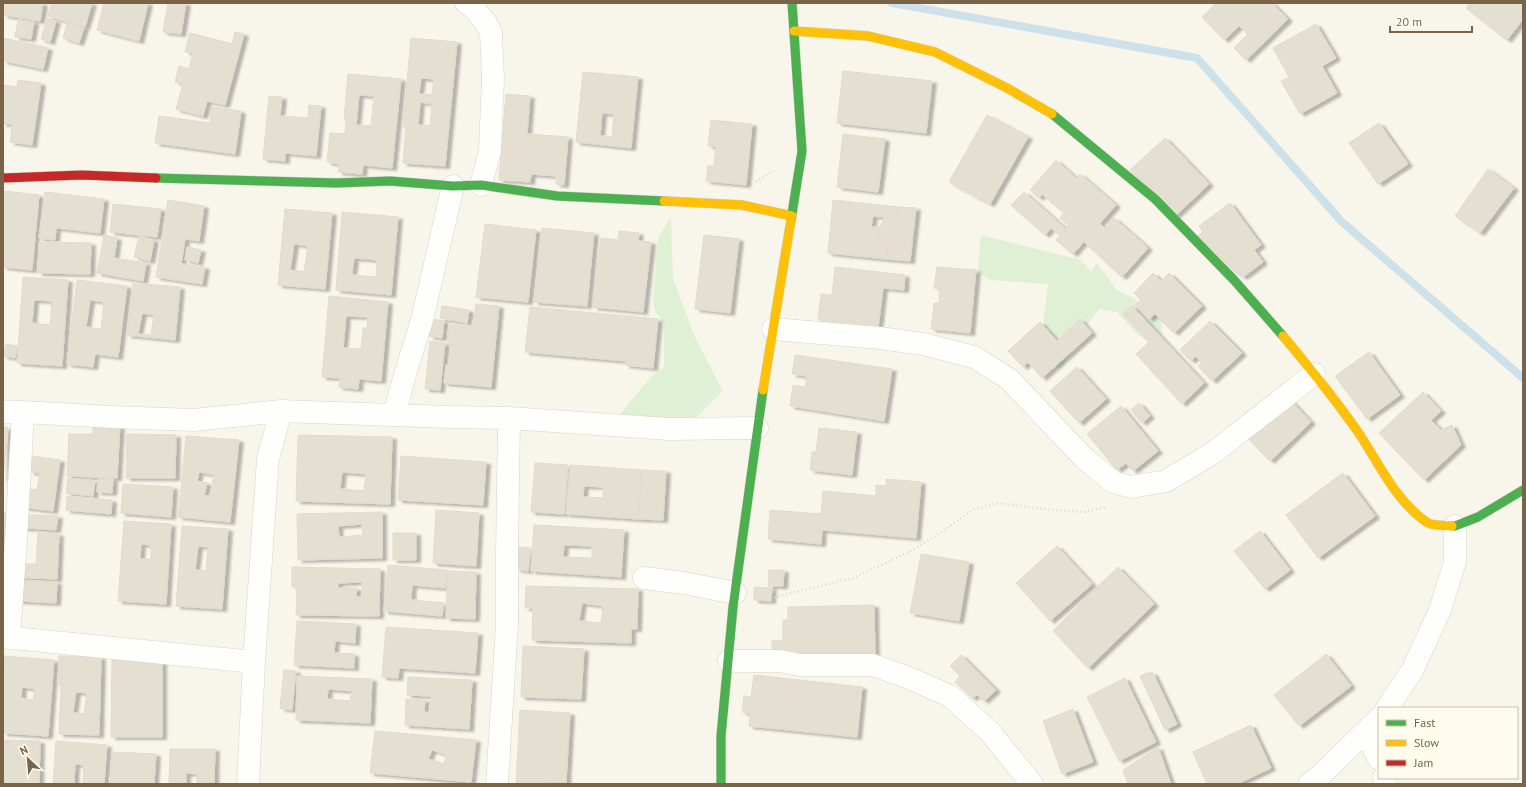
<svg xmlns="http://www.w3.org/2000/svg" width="1526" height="787" viewBox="0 0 1526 787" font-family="'PT Sans',sans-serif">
<defs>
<filter id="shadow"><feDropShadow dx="4.5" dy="2.5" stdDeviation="1" flood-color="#0004"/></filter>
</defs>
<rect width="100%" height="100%" fill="#f8f6eb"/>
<!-- green -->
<path fill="#e0f0d5" d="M671,216L673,279L695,337L723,391L694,420H615L650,378L664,367V323L656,313L653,303L658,238Z
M981,235L1081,260L1091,272L1097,263L1117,290L1162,313L1161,347L1138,335L1117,312L1099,309L1081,333L1061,369L1039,360L1048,284L990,280L978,272Z"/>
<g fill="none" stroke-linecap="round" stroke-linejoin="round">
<!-- stream -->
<path stroke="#cce1ea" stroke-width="8" d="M892,3L1197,58L1342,222L1523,378"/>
</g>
<!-- building -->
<path fill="#e5dfd2" stroke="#e1dacd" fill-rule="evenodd" filter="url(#shadow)" d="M3,3H43L40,21L3,15Z
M52,3H92L85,27L48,16Z
M104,3H148L139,41L97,30Z
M168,3H186L181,34L163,32Z
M1216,3H1272L1288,19L1246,60L1234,48L1248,34L1239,26L1224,40L1202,17Z
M1470,3H1523V19L1507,40L1466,8Z
M47,18L56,21L50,42L41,39Z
M18,20L34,22L31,39L15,37Z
M67,23L84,28L79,43L63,38Z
M1316,24L1336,58L1322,66L1337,93L1300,114L1281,81L1289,77L1273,48Z
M235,32L244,34L225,105L207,101L203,116L176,109L183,84L175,82L179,66L189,69L193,53L185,52L190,33L232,44Z
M3,38L48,48L43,69L3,61Z
M411,38L457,42L445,166L403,163L406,127H403ZM421,78L434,79L432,95L419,94ZM420,102L432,104L430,126L418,125Z
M843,71L932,81L926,133L837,123Z
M583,72L638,77L631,148L576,142ZM602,113L614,114L612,137L600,136Z
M348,74L401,79L392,168L363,165L362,174L338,172L339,164L327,162L330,133L345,134L346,119H344ZM359,95L374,96L371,126L356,125Z
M18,80L41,83L32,145L10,142L12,124L3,123V125V85L17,87Z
M506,94L530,96L527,134L568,137L564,185L556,184V176L531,174L530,182L499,180Z
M269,96L282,97L280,116L308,118L309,105L321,106L316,156L285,153V161L263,159Z
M212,107L241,111L235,154L155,143L159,116L210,123Z
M987,115L1028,137L990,204L949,182Z
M711,120L752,124L746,185L706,181L708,166H714L716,146H708Z
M1379,123L1408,164L1378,184L1349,143Z
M843,134L885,139L878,192L837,187Z
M1165,138L1209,184L1174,217L1130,170Z
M1056,160L1076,178L1080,174L1116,205L1073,254L1056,240L1069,225L1060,218L1064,213L1042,194L1039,198L1030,190Z
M1488,169L1514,188L1480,233L1455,216Z
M3,191L39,195L32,270L3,267Z
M45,192L104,199L100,233L56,228L55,240L39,238Z
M1024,192L1066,229L1060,236L1051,228L1045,235L1011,205Z
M168,200L204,206L199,241L185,239L181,264L205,267L202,284L156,277Z
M833,200L899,207L898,219L873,216L871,227H880L879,244L887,245L886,259L828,253Z
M1230,203L1261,245L1254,250L1263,262L1243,277L1192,241L1203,232L1199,226Z
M113,204L161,209L157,237L110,232Z
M899,207L916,208L910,261L886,259L887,245L879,244L880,227L884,218L898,219Z
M285,209L332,213L325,289L278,285ZM294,244L308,246L304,272L290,270Z
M342,212L398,217L391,295L336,290ZM354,258L377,260L376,277L352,275Z
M1114,218L1148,248L1122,277L1083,241L1100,224L1105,228Z
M485,224L536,230L528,302L476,297Z
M542,228L594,233L587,306L534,302Z
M619,231L639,233L638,241L651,242L643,312L593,307L601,238L618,240Z
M104,235L117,238L114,258L146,263L143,281L97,273Z
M704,235L739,239L730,313L695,309Z
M139,236L154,240L150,261L134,257Z
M39,242L91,243L90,274L38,273Z
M187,247L201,250L198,263L185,260Z
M835,267L905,275L904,290L883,288L877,336L830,331L818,318L821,294L832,295Z
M937,267L976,270L970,333L931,329L934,303H939L940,289L934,288Z
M1153,273L1161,281L1169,273L1202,306L1174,333L1155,314L1149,319L1135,305L1141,300L1134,293Z
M23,277L68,280L62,366L17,363ZM34,300L52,301L50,325L32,323Z
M77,280L127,286L118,357L95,354L93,367L67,364ZM90,300L104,302L101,329L86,327Z
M133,283L180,287L175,340L127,335ZM142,313L154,315L151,335L138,334Z
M329,296L388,302L381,381L359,379L358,389L339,387L340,378L322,377ZM346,316L368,317L367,328H363L361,349L343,348Z
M476,304L499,306L491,387L444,383L446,365L449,366L452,343H447L449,324L474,326Z
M442,306L469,310L467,323L440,318Z
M1132,306L1204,383L1182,404L1136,354L1149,342L1123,314Z
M530,307L658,319L653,368L625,365L626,361L525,352Z
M431,319L444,321L442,338L429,336Z
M1080,319L1092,333L1042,378L1028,362L1023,367L1008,351L1040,322L1057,341Z
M1210,321L1242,353L1212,381L1198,366L1202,363L1196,356L1191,361L1180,350Z
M430,341L445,343L440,390L425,389Z
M6,344L17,346L15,358L3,356Z
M1369,352L1400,395L1367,419L1335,376Z
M795,355L892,369L884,421L790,406L793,385L805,387L807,376L792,374Z
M1077,367L1106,399L1079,423L1050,391Z
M1282,391L1311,422L1270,461L1240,430Z
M1423,392L1441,411L1431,420L1441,430L1452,425L1461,445L1424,480L1379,433Z
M1139,403L1150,416L1142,423L1131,410Z
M1121,406L1158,451L1133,471L1126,463L1117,470L1087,434Z
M93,424H120L117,478L67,476L69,434H93Z
M3,427L8,428L3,479Z
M819,428L857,432L852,475L810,470L812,452H816Z
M127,434L176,435L175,478H126Z
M298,435L392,437L390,504L296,501ZM342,472L366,474L364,491L340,489Z
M186,436L239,440L230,522L178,517ZM199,472L214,475L210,496H204L207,483L197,481Z
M32,456L60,460L53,511L12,506L14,487L37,490L40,473L30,472Z
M401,456L486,462L483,505L398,500Z
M535,463L568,465L564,514L531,512Z
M570,465L642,470L638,519L566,514ZM584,486L603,487V498L583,497Z
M642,470L666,471L663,520L638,519Z
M1343,473L1375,516L1318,558L1286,515Z
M68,478L95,481L93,496L66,493Z
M98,479H113L112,493L97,492Z
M886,479L921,482L916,538L822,530L821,544L768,539L770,510L821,514L823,491L876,496V485L886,486Z
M123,484L173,487L171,517L121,513Z
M67,496L112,500L111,514L66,510Z
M436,510L479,513L476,566L433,563Z
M3,512H7L3,549Z
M382,512V558L298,560L297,514ZM362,524L363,535L339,537L338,526Z
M13,514L58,516L56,530L12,527Z
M124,521L171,524L166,604L118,601ZM141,544L151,545V559H140Z
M534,525L624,530L621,577L531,571ZM564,545L592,546V558L563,557Z
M182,526L228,529L222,609L176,606ZM198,546L208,547L206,571L195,570Z
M1260,531L1290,570L1265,589L1234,551Z
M38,533L59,534L57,579L10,577L23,564H36Z
M393,533H416V560H393Z
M1057,546L1092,584L1050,621L1016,583Z
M519,547L531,548L528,571L516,569Z
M921,554L969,562L959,621L910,613Z
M388,565L446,570L445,588L412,585L411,600L444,603L442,616L384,611Z
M292,567L380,569L379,616L296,615L297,587H292ZM362,582V597H356L357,588H338V583Z
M1118,567L1154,604L1124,633L1116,625L1124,617L1096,588Z
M769,570H784L783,586H768Z
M447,571L476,572L475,619L446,618Z
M9,580L57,582L56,603L19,601Z
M526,586L638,589L637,629H631V643L532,640L533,608H525ZM582,603L603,606L601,623L579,621Z
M754,587L772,588L771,601L754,600Z
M1096,588L1124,617L1116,625L1124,633L1088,668L1053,631Z
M874,605L875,656L772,659V641L783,640V620H788V607Z
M297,621L356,624L355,643L335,641L334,653L354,654V668L294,665Z
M386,627L478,633L475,673L399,668L398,678L382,677Z
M523,646L584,649L581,699L521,697Z
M1326,654L1351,686L1299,726L1274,695Z
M961,655L996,690L984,701L977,695L972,698L955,682L960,676L950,666Z
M4,656L54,660L48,736L3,733ZM22,687L35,689L33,700L21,698Z
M59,656L101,657L99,735L59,734L61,685H58ZM76,692L87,693L84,714L73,713Z
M112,658H162V737H111Z
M284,670L296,671L292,710L280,708Z
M1147,673H1153L1177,724L1165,730L1140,676Z
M754,675L862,687L857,737L749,726L750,713L742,712L744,696L751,697Z
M297,676L372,679L370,723L296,720ZM328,689L352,691L350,701L327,699Z
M408,677L472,680L469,729L405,725L406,699L425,700L424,712L430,713L431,696L407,695Z
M1125,678L1156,742L1119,761L1087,697Z
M1073,709L1093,762L1062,774L1043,721Z
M520,710L570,713L566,783L544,782V784H516Z
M1251,725L1271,768L1237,784H1207L1193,752Z
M375,731L476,740L471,782L370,773ZM432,750L447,755L444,764L428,759Z
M3,740L40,741L39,784H3Z
M56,741L107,745L104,784H83L84,765L75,764L74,784H53Z
M1158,747L1171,784H1128L1123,770Z
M170,749H215L214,784H197V774L186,773V784H169Z
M112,752L156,754L154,784H110Z"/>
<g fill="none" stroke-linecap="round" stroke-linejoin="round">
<defs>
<path id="street" d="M466,3L471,5L486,23L491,33L493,79L490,150L481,185
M773,329L880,338L923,344L974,357L1009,379L1084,458L1113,482L1131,487L1166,481L1213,453L1314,374
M3,412H23L112,417L194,420L281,411L449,417L509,418L669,429L757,428
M394,415L406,371L422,320L453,186
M644,578L684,583L735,593
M3,637L254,662
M9,638L16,541L23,412
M729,661H780L799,665H873L909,678L950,696L990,732L1032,784
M1387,708L1412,671L1440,610L1455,562V526
M1365,732L1379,759
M1384,778L1385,784
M248,784L254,662L268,459L281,411
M497,784L507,624V556L509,418
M1309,784L1319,777L1379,718"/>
<path id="fast" d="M1052,114L1155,199L1234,280L1283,336
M156,178L337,183L390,181L453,186L481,185L557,196L664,201
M791,220L802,151L792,3
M1452,526H1455L1478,517L1523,490
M721,784V736L733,607L763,390"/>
<path id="slow" d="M794,31L868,36L935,52L1007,88L1052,114
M664,201L742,205L792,216
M1283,336C1309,367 1335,399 1358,432C1379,463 1395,501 1428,523C1434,526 1445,525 1452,526
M763,390L791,220"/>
<path id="jam" d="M3,178L82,175L156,178"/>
</defs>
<!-- street casing -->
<use href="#street" stroke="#d7d3c9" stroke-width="23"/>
<!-- fast casing -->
<use href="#fast" stroke="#d8d3c9" stroke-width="10"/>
<!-- slow casing -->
<use href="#slow" stroke="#d8d3c9" stroke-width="10"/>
<!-- jam casing -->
<use href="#jam" stroke="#d8d3c9" stroke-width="10"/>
<!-- path -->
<path stroke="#dbd6cd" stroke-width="2.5" stroke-dasharray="1 3" stroke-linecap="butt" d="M756,182L773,171
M759,601L853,578L909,552L943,531L974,509L998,503L1054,510L1084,512L1106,507"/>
<!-- street -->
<use href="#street" stroke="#fefefc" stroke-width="22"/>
<!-- fast -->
<use href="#fast" stroke="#4caf50" stroke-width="9"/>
<!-- slow -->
<use href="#slow" stroke="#ffc107" stroke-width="9"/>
<!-- jam -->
<use href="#jam" stroke="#c62828" stroke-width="9"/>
</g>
<!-- border -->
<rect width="1526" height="787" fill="none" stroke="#796449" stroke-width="8"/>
<!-- legend -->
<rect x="1378" y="707" width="140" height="72" fill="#fffcee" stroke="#c9bfac"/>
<rect x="1386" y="720" width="20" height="6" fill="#4caf50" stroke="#c9bfac"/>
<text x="1414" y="727" font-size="12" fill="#796449">Fast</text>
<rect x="1386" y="740" width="20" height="6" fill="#ffc107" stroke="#c9bfac"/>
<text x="1414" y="747" font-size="12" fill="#796449">Slow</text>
<rect x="1386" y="760" width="20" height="6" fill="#c62828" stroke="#c9bfac"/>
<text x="1414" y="767" font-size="12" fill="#796449">Jam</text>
<!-- north arrow -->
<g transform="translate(28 759) rotate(334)" stroke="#fffcee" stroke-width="3" paint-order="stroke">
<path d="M0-3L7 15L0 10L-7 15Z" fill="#796449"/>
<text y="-6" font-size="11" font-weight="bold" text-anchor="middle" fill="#796449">N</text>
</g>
<!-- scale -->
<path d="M1390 26v6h82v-6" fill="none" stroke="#796449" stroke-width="2"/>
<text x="1396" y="26" font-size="12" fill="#796449" stroke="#fffcee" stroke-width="3" paint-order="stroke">20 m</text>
</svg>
